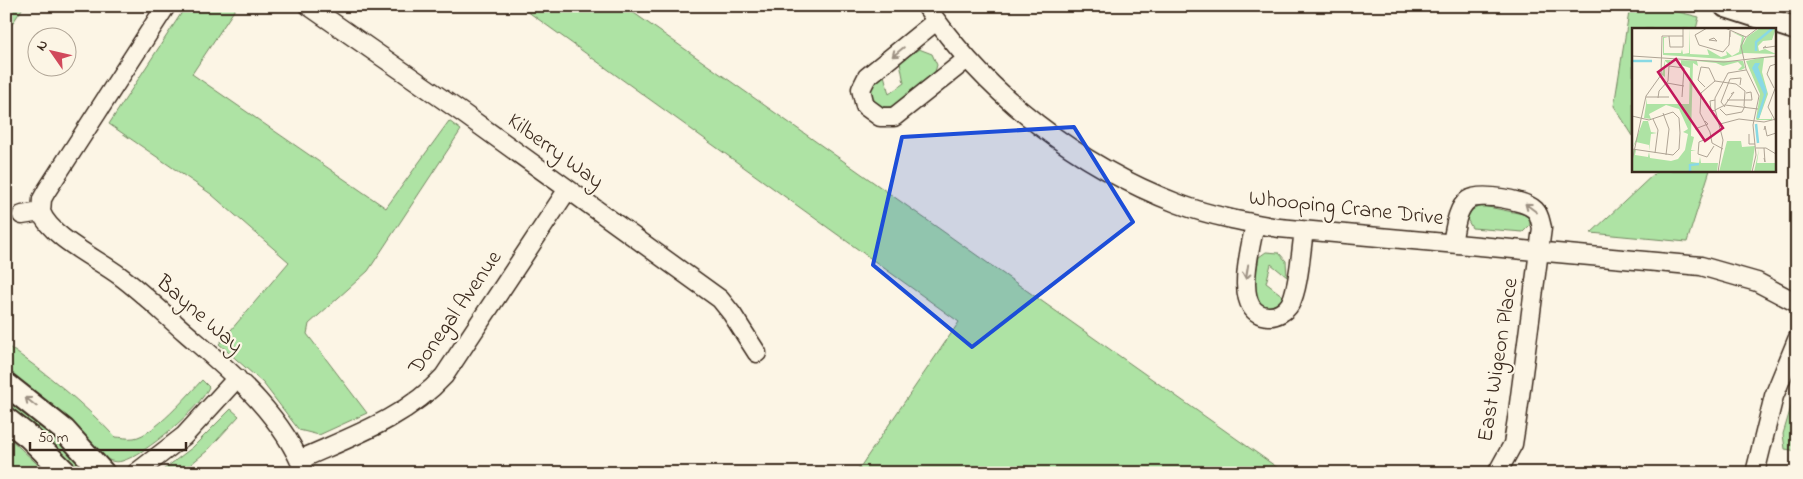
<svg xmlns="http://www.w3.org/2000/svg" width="1803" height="479" viewBox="0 0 1803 479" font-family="'Indie Flower',sans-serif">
<rect width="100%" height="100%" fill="#fcf5e5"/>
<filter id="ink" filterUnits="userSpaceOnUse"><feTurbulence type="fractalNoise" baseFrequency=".02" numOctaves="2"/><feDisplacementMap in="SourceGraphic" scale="10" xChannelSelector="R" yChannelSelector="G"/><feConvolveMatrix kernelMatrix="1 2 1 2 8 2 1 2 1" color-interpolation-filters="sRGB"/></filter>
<g filter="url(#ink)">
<!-- green -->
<path fill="#aee3a4" stroke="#748661" d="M6,6H24L6,33Z
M186,6H237L192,74L386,208L449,121L461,130L368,271L309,324L307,334L367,413L319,435L299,430L263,383L219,344L289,262L211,194L109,124Z
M520,6H624L1285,473H856L959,322Z
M1630,6H1654L1699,17L1696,29H1633V136L1614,106Z
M919,49L932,54L937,65L935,72L896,105C885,109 874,106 870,94L873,85L884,75L889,94L904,83L900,62Z
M1655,170H1710L1687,242L1591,233L1656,172Z
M1483,206L1523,214L1529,218L1530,225L1523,232L1472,228L1467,219C1470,210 1474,208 1483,206Z
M1266,252L1279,253L1286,261L1287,277L1271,264L1266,283L1283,296C1281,301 1277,304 1272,306C1245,311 1257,270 1259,257Z
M6,345C46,373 81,401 115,437C121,437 128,439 134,438C154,435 188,395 202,380L209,387C200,408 145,455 122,461C115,463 111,461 104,458L6,372Z
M1797,387V451L1785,449L1783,434Z
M6,394L43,422L87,473H79L49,441L6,406Z
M231,409L239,416L207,451L180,473H159L193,447Z
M6,435L47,473H6Z"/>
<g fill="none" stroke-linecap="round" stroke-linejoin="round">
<defs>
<path id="minor" d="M166,6L47,190L42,199L41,212C51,238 98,259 120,276C143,293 164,314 186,333C233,374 281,413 305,473
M309,6L464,114L720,299L732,314L757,353
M926,6C988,96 1077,165 1179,204C1211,216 1245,222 1279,228L1701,266L1757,282L1797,303
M936,21L867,77L861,89L865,106L880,117H894L967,59
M22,215L41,212
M1255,224C1251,246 1231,314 1268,316C1276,317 1286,311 1290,304C1299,289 1301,249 1304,231
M1452,243C1455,230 1456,209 1468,200C1480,192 1525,200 1535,210C1540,215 1540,221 1542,228L1517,419L1513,444L1497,473
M299,460C350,437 406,418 444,376L568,189
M136,473L184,436L237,378
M1755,473L1774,396L1797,340"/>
<path id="tertiary" d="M1726,6L1797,29
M6,384L64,430L103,473
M6,419L29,437L66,473"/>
</defs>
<!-- minor casing -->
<use href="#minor" stroke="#3b2a1e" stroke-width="21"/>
<!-- tertiary casing -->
<use href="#tertiary" stroke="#3b2a1e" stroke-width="26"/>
<!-- minor -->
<use href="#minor" stroke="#fcf5e5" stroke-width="18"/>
<!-- tertiary -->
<use href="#tertiary" stroke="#fcf5e5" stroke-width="22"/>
</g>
<!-- one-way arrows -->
<defs><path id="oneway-shaft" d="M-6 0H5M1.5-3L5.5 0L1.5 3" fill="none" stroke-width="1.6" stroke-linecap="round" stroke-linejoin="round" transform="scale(1.25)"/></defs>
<g stroke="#9c9082">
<use href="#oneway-shaft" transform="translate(898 52) rotate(141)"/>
<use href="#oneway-shaft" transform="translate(1531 208) rotate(-143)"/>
<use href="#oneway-shaft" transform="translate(1247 272) rotate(99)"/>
<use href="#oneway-shaft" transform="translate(31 402) rotate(-141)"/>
</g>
</g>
<!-- marked area -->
<path fill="#1d4ed8" fill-opacity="0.2" stroke="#1d4ed8" stroke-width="4" stroke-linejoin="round" d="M1074,127L1133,222L972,347L873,265L902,137Z"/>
<g text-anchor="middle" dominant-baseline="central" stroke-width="4.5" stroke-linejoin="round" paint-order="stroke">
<!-- street labels -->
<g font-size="22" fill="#3b2a1e" stroke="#fcf5e5">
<text transform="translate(555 152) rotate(36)">Kilberry Way</text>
<text transform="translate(1346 209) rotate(6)">Whooping Crane Drive</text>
<text transform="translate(456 313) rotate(-55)">Donegal Avenue</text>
<text transform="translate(199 315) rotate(41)">Bayne Way</text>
<text transform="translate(1499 360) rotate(-81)">East Wigeon Place</text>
</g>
</g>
<!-- overview -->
<g transform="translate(1632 28)">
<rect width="144" height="144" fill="#fcf5e5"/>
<path d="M57,0L58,26L77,27L75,21L89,29L95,27L94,23L100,28L107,24L110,9L100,4L112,8L111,17L115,9L128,0H144L140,12L131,13L126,18L127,23L133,21L144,26L112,25L92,31L32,27H31V9H36L32,10V25H49L50,21L51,26L57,25ZM132,29L144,30H132L130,44L136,66L127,91H139V88L140,92H125L124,91L128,66L114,33ZM33,32L111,33L113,40L109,42H106L110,38L106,34L91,38L84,35L65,33L66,38L61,35L59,108L62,109L59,122L64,123H59V134L67,135L68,129L69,135H86L85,144H1V122H4L3,127L16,129L17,124L18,130L39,133L46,131L53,122L56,106L51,104L56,101L47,81L34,77L17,86L19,91L12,90L15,70V76H57L58,40L49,37V32L38,33V37L33,33V49L30,47ZM11,93H16L19,104L25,105L19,106L17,123V117L4,114L1,119ZM95,113H109L110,119L123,118L119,144H87ZM127,121L125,135H144V144H122Z" fill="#aee3a4"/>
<path d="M123,35H128L126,39L135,64L133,69L120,40Z" fill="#89d9e4"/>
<path fill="none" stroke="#89d9e4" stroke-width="2.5" d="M124,23V14L141,0M0,33H20M126,90L133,67M124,96L126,115M58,144V137L67,136"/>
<path fill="none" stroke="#afa495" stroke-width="1" d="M75,0L63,7L67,17L91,24L97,17L98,3V9M93,0L114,9M30,8H51M37,8L38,19H51M82,10L85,13L77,12L79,11ZM134,18L131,20L144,18M51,19V0M0,28L92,34L144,28M37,38L52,40L50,69M35,55L52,58M144,58L136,79L144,94M73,59L66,52L69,39L77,40L83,53M142,60L135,46L138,38L144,36M14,69H37M26,70L27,63L36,53L37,38M83,72L78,73L79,82L83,83M95,72H120L119,64L114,65M93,77L102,64L99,66M93,79L89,74L98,51L109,50L108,57M88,81L94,87L110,84L113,78M83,82L93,77L126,81M31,85L37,101L34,127M0,88L17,92L41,84L47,90L48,105L47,121L41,127L0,121M21,91L26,102L23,125M88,96L107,91L132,94L144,91M63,101L76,96L73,93M132,102L133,98L135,108L144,105M117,106V116H123M79,109L67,114L66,126L75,129L82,118M124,120H134L144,126M132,120L133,134L132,130M91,121L80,115L78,104L68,85L69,65L83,53L104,56L113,63L112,78M0,133L14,68L29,47L30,8M86,144L91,112L83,81V70L96,45L114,42M120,144L124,127L121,97L127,68L114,41L109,18L113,10L126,0"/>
<path fill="#c2185b" fill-opacity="0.15" stroke="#c2185b" stroke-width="2.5" d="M44,31L91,100L73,113L26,44Z"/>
<rect width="144" height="144" fill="none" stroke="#3b2a1e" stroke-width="2.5"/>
</g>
<!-- margin -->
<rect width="1803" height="479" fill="none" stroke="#fcf5e5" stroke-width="25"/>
<rect x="12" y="12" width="1778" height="454" fill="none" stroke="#3b2a1e" stroke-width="2" filter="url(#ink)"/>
<!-- north arrow -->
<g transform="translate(52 52) rotate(304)"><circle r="24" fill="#fcf5e5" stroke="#afa495"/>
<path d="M0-4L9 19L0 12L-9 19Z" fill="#d1495b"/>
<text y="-8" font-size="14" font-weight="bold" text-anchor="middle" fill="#3b2a1e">N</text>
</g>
<!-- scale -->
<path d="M30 442v8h156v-8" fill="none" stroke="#3b2a1e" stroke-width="2.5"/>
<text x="38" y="442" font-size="15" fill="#3b2a1e" stroke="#fcf5e5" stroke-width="4" paint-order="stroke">50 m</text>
</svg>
